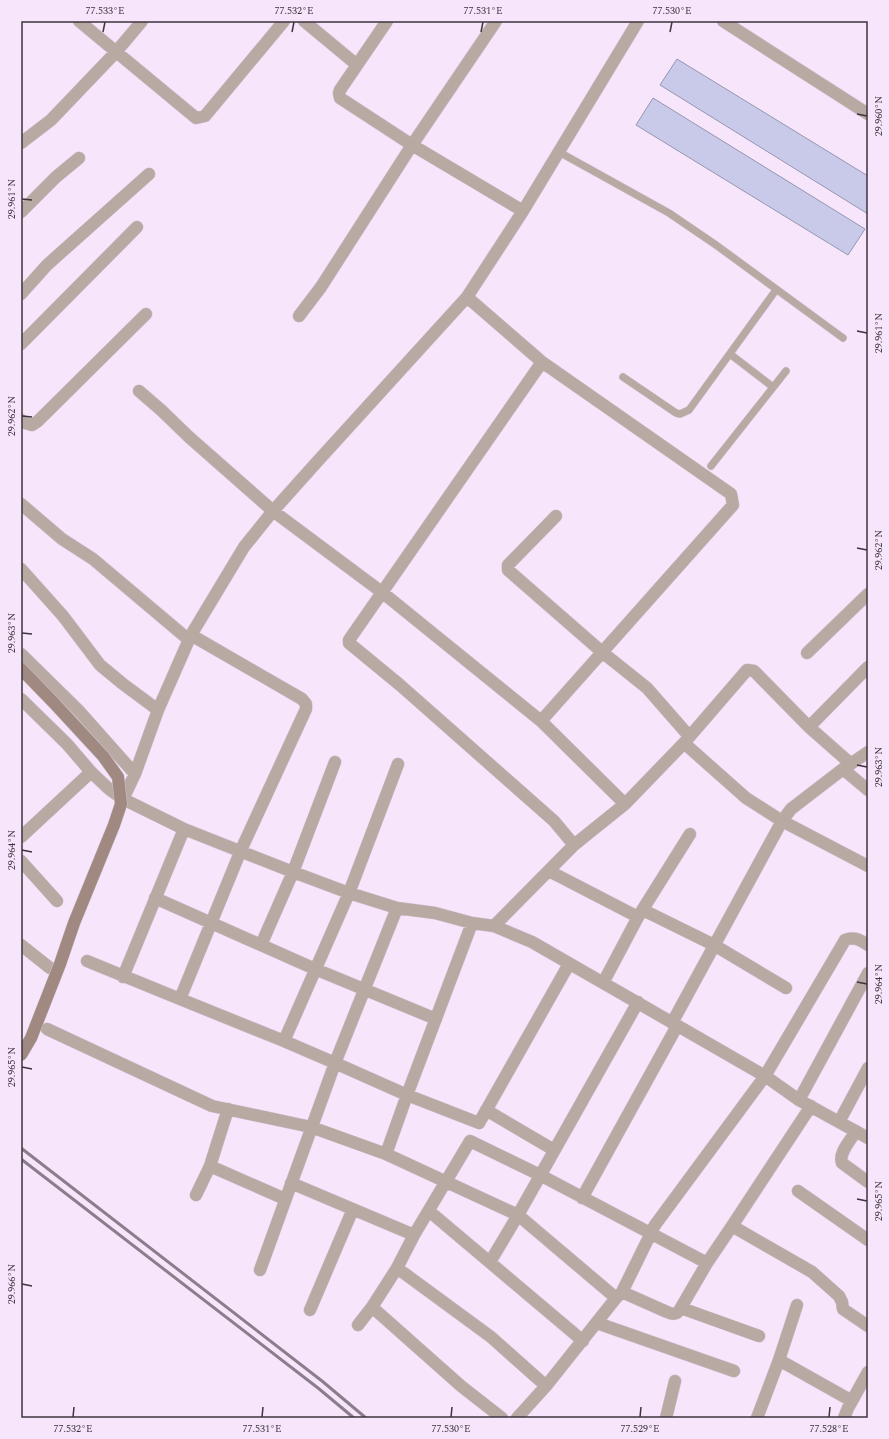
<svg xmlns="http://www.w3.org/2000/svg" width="889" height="1439" viewBox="0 0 889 1439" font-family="Spectral,serif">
<rect width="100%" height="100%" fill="#f7e5fb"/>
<!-- building -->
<path fill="#c9caea" stroke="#9596af" d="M677,59L868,176V214L660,85Z
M653,98L865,229L848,255L636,125Z"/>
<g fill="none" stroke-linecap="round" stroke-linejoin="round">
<defs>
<path id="lane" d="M559,152L669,213L716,245L843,338
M730,354L773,387
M623,377L676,413L680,414L689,410L776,290
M711,466L786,371"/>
<path id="street" d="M79,21L196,118L205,116L284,21
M304,21L357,65
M387,21L340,90L339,93L340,98L412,145L523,211
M723,21L868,114
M21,143L51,120L116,52L142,21
M21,212L56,177L79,158
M21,294L47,265L149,174
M467,297L542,362L349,640V643L400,685L554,821L574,845L494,926
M299,316L321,287L412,145L496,21
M21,344L137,227
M139,391L161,410L189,437L273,511L383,593L541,721L625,804
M21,420L25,423L32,425L38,421L146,314
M21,504L62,539L93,559L189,640
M556,516L508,565V570L602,652L647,688L689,736
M21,569L63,616L100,665L123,684L158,710
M807,653L868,594
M21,654L79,711L135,774
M21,699L67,744L91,772L109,789L123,799L184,829L293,872L349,893L397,908L435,913L472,923L494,926L532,942L765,1076L799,1100L868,1138
M541,721L733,505L731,494L542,362
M809,727L868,667
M684,743L746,798L782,821L868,866
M843,769L868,790
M123,799L135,774L158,710L191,635L244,547L273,511L316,463L467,297L523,211L638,21
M21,837L91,772
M574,845L625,804L684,743L747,670L754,671L809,727L851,764
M21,861L57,901
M549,871L638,917
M155,898L315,969L436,1019
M643,910L714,945L786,988
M21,945L50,968
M261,945L293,872L335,762
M87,961L180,999L241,850L306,709V704L302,699L191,635
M123,977L184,829
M603,983L638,917L690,834
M180,999L284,1041L349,893L398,764
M672,1023L782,821L791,809L843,769L868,752
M47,1029L212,1106L311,1127L386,1154L518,1215L638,1002
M284,1041L335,1063L397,908
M799,1100L868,973
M486,1110L554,1150
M839,1122L868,1068
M856,1131C851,1140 838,1153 842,1163L868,1182
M386,1154L407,1095L479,1123L569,964
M210,1166L285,1199
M291,1183L414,1235
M798,1191L868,1240
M196,1195L210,1166L228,1109
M582,1198L677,1026
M429,1211L583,1341
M732,1226L812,1272L839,1296L842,1302L843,1309L868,1326
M490,1262L518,1215L616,1298L622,1292L655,1225L765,1076L845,940C854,936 860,940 868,945
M397,1268L491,1337L546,1386
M260,1270L335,1063L407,1095L472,923
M622,1292L667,1312C672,1314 675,1315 679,1311L707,1263
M797,1305L779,1360L852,1401
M372,1307L461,1386L502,1418
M681,1308L759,1336
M310,1310L353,1209
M597,1323L734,1371
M358,1325L372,1307L397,1268L414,1235L470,1141L540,1175L707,1263L732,1226L811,1106
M517,1418L546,1386L616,1298
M666,1418L675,1381
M757,1418L779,1360
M844,1418L848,1408L868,1372"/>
</defs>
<!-- lane casing -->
<use href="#lane" stroke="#d2c2d5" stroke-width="8"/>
<!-- street casing -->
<use href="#street" stroke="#d2c2d5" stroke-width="13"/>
<!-- lane -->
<use href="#lane" stroke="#b9a9a3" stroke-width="7"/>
<!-- street -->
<use href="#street" stroke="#b9a9a3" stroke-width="12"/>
<!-- rail -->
<path stroke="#8a7e8d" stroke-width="3" d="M21,1148L322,1381L366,1418
M21,1159L318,1388L354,1418"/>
<defs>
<path id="secondary-bridge" d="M21,669L54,703L103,756L118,777L121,804L114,825L74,923L60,964L31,1038L21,1055"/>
</defs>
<!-- secondary-bridge casing -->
<use href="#secondary-bridge" stroke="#d2c2d5" stroke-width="13" stroke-linecap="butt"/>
<!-- secondary-bridge -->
<use href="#secondary-bridge" stroke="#9f8980" stroke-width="12"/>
</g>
<!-- ticks -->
<path fill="none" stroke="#3c353e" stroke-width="1.5" d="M103,32L105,22M292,32L294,22M481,32L483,22M670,32L672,22M857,114L867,116M22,199L32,200M857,331L867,333M22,416L32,417M857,548L867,550M22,633L32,634M857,765L867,767M22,850L32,852M857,982L867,984M22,1067L32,1069M857,1199L867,1201M22,1284L32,1286M73,1417L74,1407M262,1417L263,1407M451,1417L452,1407M640,1417L641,1407M829,1417L830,1407"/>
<!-- border -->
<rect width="889" height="1439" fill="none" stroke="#f7e5fb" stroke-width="44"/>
<rect x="22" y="22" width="845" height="1395" fill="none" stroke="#3c353e" stroke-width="1.5"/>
<g font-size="10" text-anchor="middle" fill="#3c353e">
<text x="105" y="14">77.533°E</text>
<text x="294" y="14">77.532°E</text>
<text x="483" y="14">77.531°E</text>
<text x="672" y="14">77.530°E</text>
<text transform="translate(878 116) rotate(-90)" y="4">29.960°N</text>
<text transform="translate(11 199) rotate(-90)" y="4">29.961°N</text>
<text transform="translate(878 333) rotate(-90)" y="4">29.961°N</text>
<text transform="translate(11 416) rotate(-90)" y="4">29.962°N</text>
<text transform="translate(878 550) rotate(-90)" y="4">29.962°N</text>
<text transform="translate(11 633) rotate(-90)" y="4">29.963°N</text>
<text transform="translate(878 767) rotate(-90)" y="4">29.963°N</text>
<text transform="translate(11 850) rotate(-90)" y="4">29.964°N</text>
<text transform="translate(878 984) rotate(-90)" y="4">29.964°N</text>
<text transform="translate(11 1067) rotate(-90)" y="4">29.965°N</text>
<text transform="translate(878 1201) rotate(-90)" y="4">29.965°N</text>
<text transform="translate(11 1284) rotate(-90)" y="4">29.966°N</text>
<text x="73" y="1432">77.532°E</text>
<text x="262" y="1432">77.531°E</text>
<text x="451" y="1432">77.530°E</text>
<text x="640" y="1432">77.529°E</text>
<text x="829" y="1432">77.528°E</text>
</g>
</svg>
